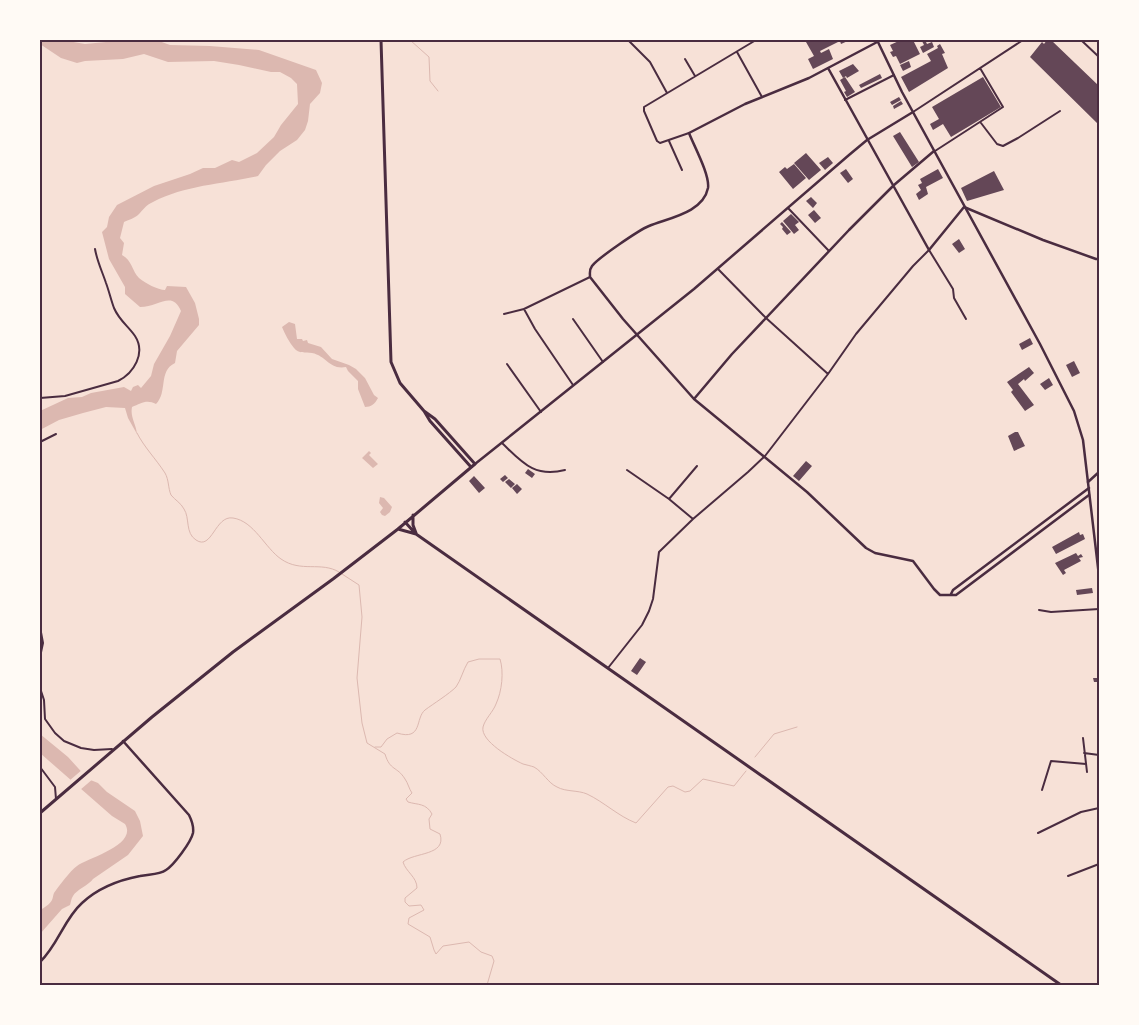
<svg xmlns="http://www.w3.org/2000/svg" width="1139" height="1025" viewBox="0 0 1139 1025" font-family="'Zilla Slab',serif">
<rect width="100%" height="100%" fill="#f7e1d7"/>
<!-- water -->
<path fill="#dcb8b0" d="M40,40H62L85,44L127,40L159,41L170,45L210,46L259,50L316,70L322,83L320,93L310,104L308,121L305,130L297,140L280,151L266,165L258,176C223,184 185,185 153,202C146,205 143,210 138,215C135,218 128,220 124,222L120,238L124,243L122,255C132,260 132,271 139,278C145,283 158,290 165,290L167,286L186,287L195,303L199,319V325L177,351L175,363C158,371 168,392 156,404C147,399 141,403 132,407C130,417 136,424 137,434L128,418L125,408L106,407L83,413L59,420L40,430V411L68,398L82,397L91,393L124,387L131,391L133,387L138,385L141,388L151,376L154,364L170,336L181,311C172,290 159,307 140,307L125,294V287L109,259L102,232L107,227L109,217L117,205L154,186L190,174L203,168H215L232,160L239,162L257,153L274,137L281,125L298,104L297,84L291,78L280,72H271L239,65L214,61L168,62L144,54L123,59L85,61L77,63L61,58L40,44Z
M289,322L295,324L297,339H302L303,341L307,340L308,343L321,347L332,359L349,365L356,369L365,378L374,395L378,398C375,404 371,407 365,407L358,389V381L348,371L346,367C329,370 327,356 312,353C305,352 299,354 294,348C289,342 285,334 282,327Z
M369,451L371,453L369,455L378,464L373,468L362,458Z
M380,497L384,498L392,507L390,512L385,516L382,515L380,512L383,508L379,503Z
M40,734L68,757L88,779L98,783L107,792L135,811L140,821L143,836L128,855L93,879C89,885 76,890 73,896C71,899 71,902 70,905L62,909L40,934V910C44,908 50,904 52,900C53,898 53,895 54,893C59,886 70,871 77,866C88,858 138,845 125,824L112,816L40,753Z"/>
<!-- pier -->
<path fill="#f7e1d7" d="M83,769L89,777L94,778L80,790L69,781Z"/>
<g fill="none" stroke-linecap="round" stroke-linejoin="round">
<!-- stream -->
<path stroke="#dcb8b0" stroke-width="1" d="M410,40L429,57L430,81L438,91
M137,433C144,447 156,459 165,473C169,480 168,488 171,495C175,500 181,503 184,509C190,518 185,533 196,540C212,551 215,515 233,518C254,521 265,548 281,559C301,573 321,561 339,572
M342,574L359,585L362,617L357,678L362,723L367,743L385,754C390,771 397,766 405,779C408,783 409,789 412,793L406,799L408,802C418,805 426,803 432,814L429,819L430,829L440,834C447,856 414,852 403,862C406,872 417,877 417,888L405,898V902L409,906L421,905L424,910L409,918L408,924L430,937L434,950L436,954L443,946L469,942L481,952L492,956L494,961L487,985
M375,747H381L387,739L397,733C423,741 415,718 425,710C433,704 449,694 456,687C461,680 463,670 468,662L479,659H500C504,672 502,691 496,704C493,712 485,719 483,727C480,741 512,759 523,764C527,765 531,766 534,767C543,772 548,783 557,787C566,792 578,790 587,794C604,802 618,816 636,823L668,787L673,786L685,792L690,791L703,779L734,786L746,771
M755,757L774,734L797,727"/>
</g>
<!-- building -->
<path fill="#644757" d="M810,40H850L841,44L840,41L820,51L821,53L829,49L833,59L813,69L808,59L814,56L806,42Z
M901,40H913L920,54L900,64L896,56L893,57L890,52L893,51L890,45Z
M915,40H925L927,44L932,42L934,47L923,53L920,47L924,45L922,41L920,40L916,42Z
M1047,40H1051L1099,86V125L1030,57L1042,42L1044,44Z
M940,44L945,53L942,54L948,68L909,92L901,77L931,61L927,54L938,48L937,46Z
M909,61L911,67L903,71L900,65Z
M853,64L859,71L847,78L846,76L843,78L839,71Z
M880,74L882,78L861,88L859,85Z
M845,77L855,92L847,97L844,92L846,91L840,80Z
M983,77L1001,107L951,137L943,124L933,130L930,124L939,119L932,107Z
M899,97L901,100L892,105L890,102Z
M901,101L903,104L894,109L893,106Z
M900,132L919,162L912,167L893,136Z
M806,153L821,170L809,180L794,163Z
M828,157L833,163L825,170L819,163Z
M794,164L806,178L793,189L779,172L785,167L787,169Z
M846,169L853,179L848,183L840,173Z
M938,169L943,178L926,187L928,194L919,200L916,194L921,190L918,185L922,183L920,179Z
M994,171L1004,190L967,201L961,188Z
M811,197L817,203L813,208L806,201Z
M814,210L821,218L815,223L808,215Z
M791,214L799,222L795,225L799,230L794,234L783,221Z
M782,222L791,232L787,235L782,229L783,227L780,224Z
M959,239L965,249L959,253L952,244Z
M1030,338L1033,344L1022,350L1019,344Z
M1074,361L1080,373L1072,377L1066,365Z
M1029,367L1034,373L1025,381L1024,379L1018,384L1034,405L1025,411L1011,392L1013,390L1007,382Z
M1049,378L1053,385L1045,390L1040,384Z
M1015,432H1018L1025,446L1014,451L1008,436Z
M806,461L812,466L799,481L793,476Z
M528,469L535,474L532,478L525,473Z
M505,475L508,478L503,482L500,479Z
M474,476L485,488L479,493L469,481Z
M509,479L515,484L511,488L505,482Z
M517,484L522,489L517,494L512,488Z
M1079,532L1080,535L1083,534L1085,539L1056,554L1052,547Z
M1076,553L1078,556L1081,554L1083,557L1079,558L1081,561L1064,570L1066,573L1063,575L1055,563Z
M1092,588L1093,593L1077,595L1076,590Z
M640,658L646,662L637,675L631,671Z
M1093,678H1099V682H1094Z"/>
<g fill="none" stroke-linecap="round" stroke-linejoin="round">
<!-- minor -->
<path stroke="#4a2c40" stroke-width="2" d="M628,40L650,62L667,93
M1081,40L1099,57
M737,52L762,97
M685,59L695,76
M845,100L894,75
M913,112L1023,40
M981,123L997,144L1003,146L1018,138L1060,111
M689,133L660,143L657,141L644,111V107L756,40
M669,141L682,170
M935,151L1003,107L980,68
M788,208L829,251
M718,269L766,318L828,374
M524,309L535,329L573,385
M504,314L524,309L590,277
M573,319L603,362
M507,364L541,412
M40,398L65,396L118,381C134,373 146,353 135,336C128,326 119,320 114,308C111,300 109,291 106,283C102,271 97,261 95,249
M40,442L56,434
M502,443C522,462 534,478 565,470
M627,470L669,499L693,519
M669,499L697,466
M1039,610L1051,612L1099,609
M40,627L43,643L40,657
M608,668L642,625L649,611L653,599L659,552L693,519L748,472L765,456L828,374L856,334L913,266L929,250L953,289L954,298L966,319
M40,688L44,700L45,719L55,733L64,741L81,748L94,750L112,749
M1083,738L1087,772
M1084,753L1099,755
M40,767L55,787L56,799
M1042,790L1051,761L1086,764
M1038,833L1081,812L1099,808
M1068,876L1099,864"/>
<!-- tertiary -->
<path stroke="#4a2c40" stroke-width="2.5" d="M881,40L809,78L745,104L689,133C694,146 710,175 708,188C703,213 668,218 649,226C639,230 598,258 592,266C589,270 590,272 590,277L623,319L694,399L807,492L866,548L875,553L913,561L934,589L940,595H956L1089,495
M828,68L929,250L964,207L1043,240L1096,259H1099
M694,399L732,354L849,230L894,185L934,151
M1088,482L1099,472
M951,594L953,590L1089,488
M40,962C58,945 64,919 82,903C98,888 119,880 140,876C149,874 159,875 166,870C174,865 191,842 193,833C194,826 192,821 189,815L123,741"/>
<!-- secondary -->
<path stroke="#4a2c40" stroke-width="2.5" d="M877,40L902,92L1040,344L1074,411L1083,440L1099,576
M475,464L694,289L849,155L867,140L913,112"/>
<!-- primary -->
<path stroke="#4a2c40" stroke-width="3" d="M381,40L391,362L400,383L424,411L430,421L471,467
M413,515V525L416,533
M405,522L415,533
M398,529L416,534L1061,985
M40,813L152,717L233,652L333,579L398,529L475,464L435,419L424,411"/>
</g>
<!-- border -->
<rect width="1139" height="1025" fill="none" stroke="#fffaf5" stroke-width="82"/>
<rect x="41" y="41" width="1057" height="943" fill="none" stroke="#4a2c40" stroke-width="2"/>
</svg>
